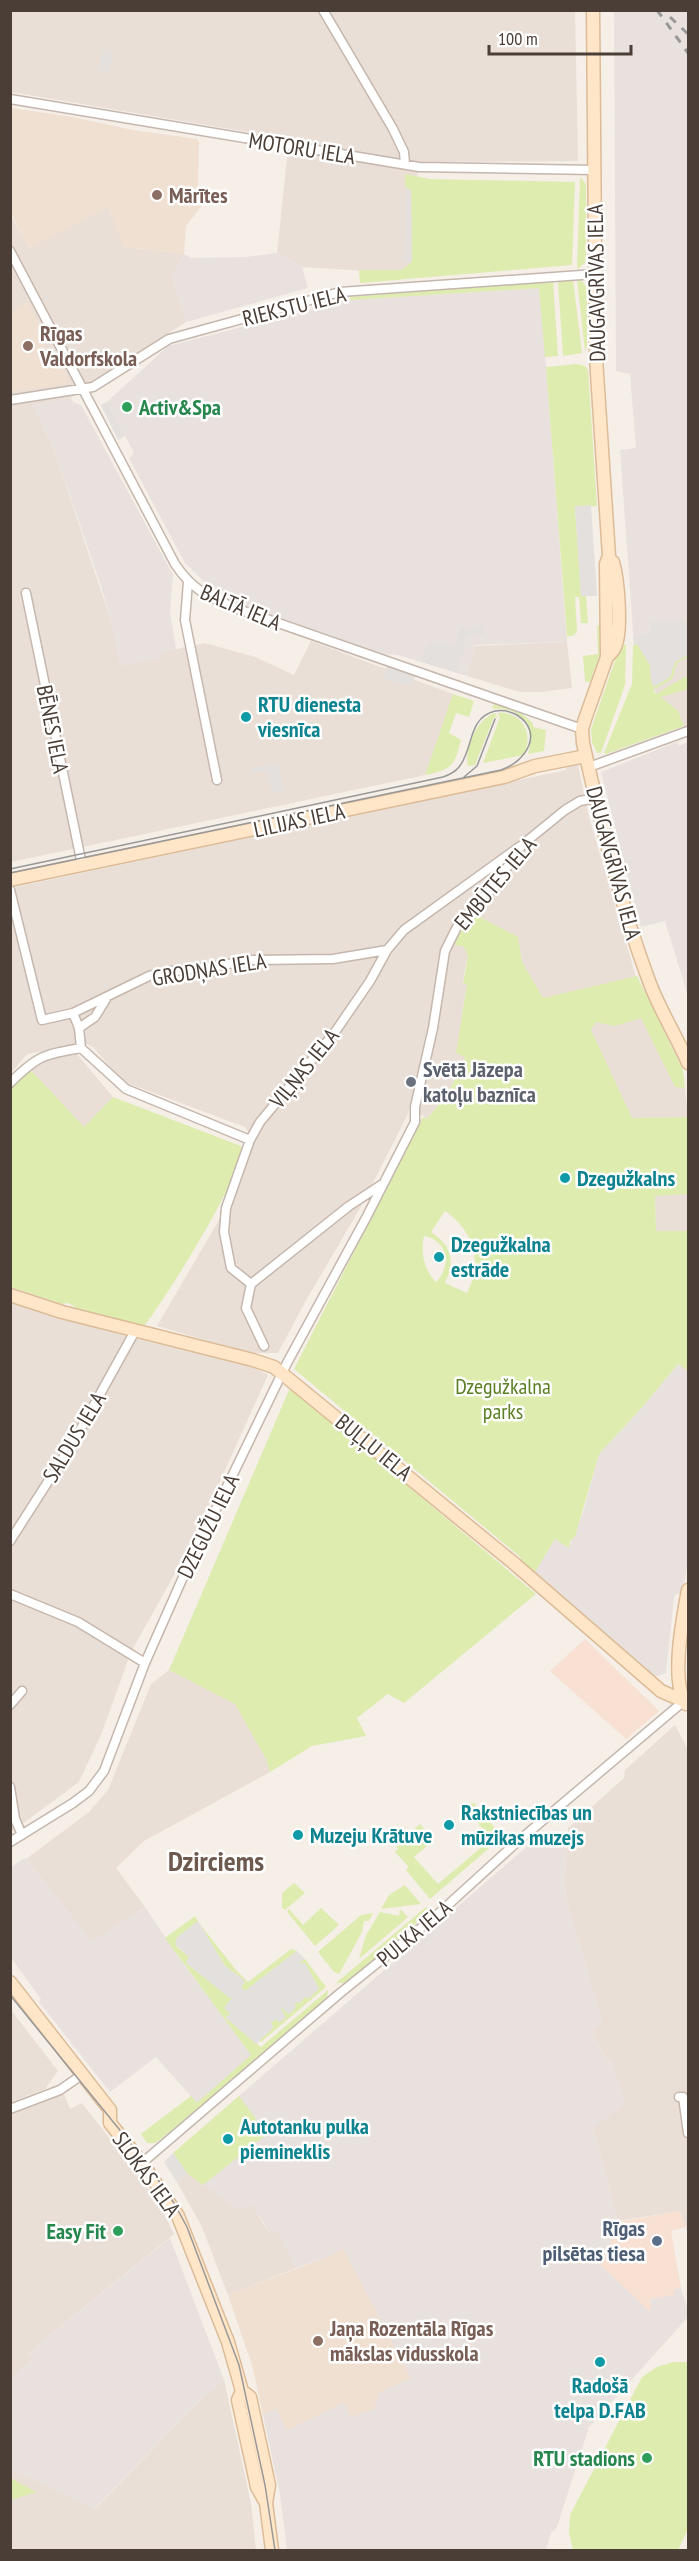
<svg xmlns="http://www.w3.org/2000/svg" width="699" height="2561" viewBox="0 0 699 2561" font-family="'PT Sans Narrow',sans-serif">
<rect width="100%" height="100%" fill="#f5efe8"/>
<!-- residential -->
<path fill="#eadfd6" d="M10,11H575L578,161L418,162L414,274L302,267L277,253L289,139L11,92Z
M109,206L124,247L184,254L172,278L186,322L100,377L71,398L33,405L54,449L111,621L163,652L205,643L255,657L294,675L311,641L453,694L425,775L11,862L10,214L29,248Z
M567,642L572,688L541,692H520L467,676L475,646Z
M688,657V737L678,711L653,690L672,679L677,663Z
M578,765L589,817L636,977L543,998L522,962L518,937L452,944L464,947L468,956L464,973L463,984H467L462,1015L465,1057L449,1092L427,1119L418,1112L422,1098L413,1097L407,1116L359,1210L305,1302L278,1353H256L233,1348L157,1326L219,1220L232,1203L254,1143L245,1127L122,1081L93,1047L83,1043L27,1054L11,1073V888L566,770V767Z
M641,1017L675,1087L685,1088L688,1117L632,1118L591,1030L596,1021L615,1026Z
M76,1053L113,1097L84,1128L30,1069L34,1065Z
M688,1194V1231L656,1232L655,1195Z
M10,1300L125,1336L252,1367L268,1375L193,1541L131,1652L101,1735L79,1782L11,1832Z
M169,1670L235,1704L266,1759L270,1772L144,1841L116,1868L145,1907L92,1942L26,1859L89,1812L108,1790L151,1684Z
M675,1725L688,1750V2234L680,2211L618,2221L593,2128L612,2061L608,2062L591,2031L588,1973L566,1898L565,1880L568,1828L624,1778L625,1770Z
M11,2010L58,2071L45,2089L11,2102Z
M64,2094L70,2109L82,2103L147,2186L159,2204L174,2234L28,2353L33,2359L11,2378V2115Z
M187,2173L236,2207L253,2204L263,2224L269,2232L277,2230L296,2268L228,2295L202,2227L177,2182Z
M224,2380L251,2503L256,2550H11L10,2500L35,2492L11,2478V2469L95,2509L203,2397Z"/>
<!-- commercial -->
<path fill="#f8e0d3" d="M585,1639L659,1711L626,1739L550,1671Z
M680,2211L686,2227L671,2231L681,2288L674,2290V2295L650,2299L652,2309L649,2311L597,2262L611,2242V2223Z"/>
<!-- industrial -->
<path fill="#e8e1dd" d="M614,11H688V657L677,663L672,679L653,690L648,683L647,664L634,645L620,450L636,448L630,374L616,371Z
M277,253L302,267L308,288L186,322L172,278L184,254L191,258L245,257Z
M540,288L567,642L475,645L467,676L398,655L383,654L245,606L214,591L185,563L129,458L134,453L107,402L168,346L347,300Z
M71,398L73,402L81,405L173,575L170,612L176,649L163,652L160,658L120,666L111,621L101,586L54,449L33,405Z
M677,742L679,746L688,742V996L665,921L641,927L601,772Z
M678,1364L688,1371V1562L682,1594H676L674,1598L666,1673L655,1677L535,1572L555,1539L569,1547L583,1513L599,1454L644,1405Z
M545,1831L567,1843L565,1880L566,1898L603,2023L591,2031L608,2062L612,2061L626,2103L593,2128L618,2221L611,2223V2242L597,2262L649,2311L651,2309L650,2299L674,2295V2290L681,2288L688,2310V2317L589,2427L557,2527L551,2533L546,2550H287L280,2494L263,2415L395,2349L389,2337L332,2255L296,2268L277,2231L269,2232L253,2205L238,2211L236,2207L203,2185L266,2134L239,2096Z
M25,1858L92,1941L145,1907L182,1962L252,2055L197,2103L156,2057L110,2092L39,2002L41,1999L11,1958V1867Z
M170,2238L224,2380L203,2397L94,2509L11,2469V2378L33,2359L28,2353Z"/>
<!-- education -->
<path fill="#efe0d1" d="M11,108L73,117L133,130L197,139L199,142L198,191L207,199L186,226L184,254L124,247L108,207L29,248L11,214Z
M28,302L47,338L43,342L47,350L51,357L58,358L69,380L66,384L11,392V312Z
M343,2248L411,2378L379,2393L374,2409L352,2417L344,2403L287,2430L276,2409L263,2415L252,2365L228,2295L332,2255Z"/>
<!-- green -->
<path fill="#deecaf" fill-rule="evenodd" d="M405,174L430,179L575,182L572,265L360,283L359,270H402L412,262L411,191L405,186Z
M580,177L586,184V258L585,263L577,269Z
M577,279L582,281L587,288V347L585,351Z
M573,280L582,353L563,356L558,281Z
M553,281L558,356L545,357L539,288L350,300V297Z
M577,364L585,366L588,370L597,506L575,507L581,596H586L588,623H581L579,597H575L577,632L572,636H567L546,367Z
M605,625V640L590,682H587L585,681L583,656L598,654L597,626Z
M626,644L625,685L601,753H597L592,742L591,729L619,649Z
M637,644L650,665L651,681L670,677L675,662L688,655V657L677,663L672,679L653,690L656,694L688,675V689L661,697L678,711L684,726L606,754L604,753L632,684L633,645Z
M453,694L474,701L469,717L456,713L449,733L461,740C455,765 452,770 425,775Z
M495,704L521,713L533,723V727L546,730L544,751L528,754C536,730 522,706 494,709L492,706Z
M495,713L498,718L494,717L475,765L468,766C464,750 476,719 495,713Z
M497,713C522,711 534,733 524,755L483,763L500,717Z
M474,914L518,937L522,962L543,998L637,976L683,1070L685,1088L675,1087L641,1018L615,1026L596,1022L591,1030L632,1118L688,1117V1194L655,1196L656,1231H688V1371L678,1364L644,1405L599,1454L575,1537L570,1541L569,1548L555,1539L535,1572L528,1568L519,1556L294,1369L423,1117L427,1119L449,1092L465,1057L456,1053L466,991L467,984H463L468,956L464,947L452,944L456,935ZM445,1211C474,1231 483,1262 467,1293L445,1283C456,1261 451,1245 431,1232ZM424,1236C448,1240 452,1266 436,1282C424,1270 420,1252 424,1236Z
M30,1069L84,1127L113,1097L241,1146C247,1170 163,1303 144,1326L77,1308L68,1303L62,1304L11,1287L10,1090Z
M289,1390L296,1392L536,1594L404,1703L388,1694L357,1718L366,1736L312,1746L270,1772L266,1759L235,1704L169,1670Z
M474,1803L501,1835V1838L430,1899L406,1870L409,1867L395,1852L398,1849L395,1845L420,1824L434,1840L414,1857L438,1884L491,1839L468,1811L471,1808L468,1804Z
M294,1883L305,1893L285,1910L282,1908V1893Z
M405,1885L421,1904L381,1909L389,1895Z
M426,1907L430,1911L347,1983H336Z
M321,1908L339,1925L315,1946L287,1912L289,1909L303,1925Z
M400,1909L408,1917L359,1959L366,1935L380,1912L399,1916Z
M373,1913L369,1921H364L362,1932L339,1974L334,1972L318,1952L361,1915Z
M195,1916L198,1921L176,1946L189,1957L186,1963L230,1998L234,1996L225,2008L230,2013L226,2018L261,2047L328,1990L327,1998L323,2003L161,2139L155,2143H147L141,2134L191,2096L197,2103L251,2055L165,1938Z
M199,1923L236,1970L248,1982L291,1949L297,1951L245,1991L241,1987L245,1981L225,1966Z
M305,1959L326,1987L261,2042L259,2041L273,2028L270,2023L277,2019L279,2023L278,2005H294L297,2001L319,1989L305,1963L297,1964Z
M239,2096L267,2134L203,2185L187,2173L173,2153Z
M673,2362H688V2529L678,2550H573L569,2532L570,2515L642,2377L657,2367Z
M11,2478L36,2492L11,2500Z"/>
<!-- parking -->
<path fill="#e3e0dd" d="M102,50L113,52L109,73L98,71Z
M406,190H411L412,262L405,261Z
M107,402L125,436L118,440L101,405Z
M591,505L597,596H581L575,506Z
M688,620V655L675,662L670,677L654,687L651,681L650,665L640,648L637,644L634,645L633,635L651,634L650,622Z
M485,626L483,635L467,636L464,647L455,645L460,629Z
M440,642L464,649L456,672L422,662L427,644Z
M387,665L416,676L409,686L384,679Z
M278,763L284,791L272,793L267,770L252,773V768Z
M198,1921L225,1966L245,1981L241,1987L245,1991L297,1951L305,1959L298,1964L305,1963L319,1989L308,1999L305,1997L300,2003L297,2002L294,2005L296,2008L289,2014L280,2007L286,2017L279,2023L277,2019L271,2022L273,2028L256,2044L226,2018L230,2013L224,2008L234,1995L230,1998L186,1963L189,1957L175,1944L177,1937Z
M173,2153L187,2173L177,2182L164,2162Z"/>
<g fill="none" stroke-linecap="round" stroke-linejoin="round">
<defs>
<path id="street" d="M323,10L393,129L404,152L405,164
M10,99L419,167L595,170
M10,251L175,564C193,591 209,597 238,609L582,729
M10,400L93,387L169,339L340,292L595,274
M188,582L185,620L217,780
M26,593L82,865
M589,767L688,731
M10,890L42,1020L73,1013L149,976L163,972L211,967L251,960L333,959L387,950
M73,1013L79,1028L81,1048
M79,1028L95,1017L106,999
M81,1048L126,1089L250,1140
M10,1083C37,1056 44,1054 81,1048
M251,1284L231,1268L224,1232L226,1208L250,1140L260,1122L335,1032L370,981L387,950L404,930L519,847
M251,1284L349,1206L381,1185
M251,1284L246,1308L264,1346
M10,1541L74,1441L135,1331
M10,1594L78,1622L145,1663
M10,1705L22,1691
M10,1787L15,1819L22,1835
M10,1842L73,1803L89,1791L104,1771L145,1663L184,1575L287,1363L366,1218L415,1122V1107L433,1028L445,951L457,927L496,884L522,845L565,810L580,801L596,798
M679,2097H683L688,2133
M10,2109L60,2090L83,2074
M142,2163L339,1994L438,1914L516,1843L684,1701"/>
<path id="secondary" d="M593,10L596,358L609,556L606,564L607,657
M613,562C618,579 623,634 614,649C612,652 610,654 607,657L585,719L582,729L583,743C601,823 620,904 649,981C659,1009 676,1035 688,1063
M10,880L504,777L535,766L586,756
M10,1295L62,1312L253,1360L274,1367L516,1565L661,1691L684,1701
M686,1704C670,1681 683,1617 688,1590
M10,1982L110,2110V2123L142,2163L178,2216L228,2342L242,2391L250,2397L269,2485L266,2503
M242,2391L238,2400L257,2487L266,2503L272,2550"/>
</defs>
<!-- street casing -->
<use href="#street" stroke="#c5b7ad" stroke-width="11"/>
<!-- secondary casing -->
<use href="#secondary" stroke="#dcbb97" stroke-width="15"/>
<!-- street -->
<use href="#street" stroke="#fff" stroke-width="8"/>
<!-- secondary -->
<use href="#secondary" stroke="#ffe6c9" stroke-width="12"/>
<!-- tram -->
<path stroke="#989898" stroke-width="1.5" d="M464,777L477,766L495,719
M10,869L443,777C449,775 455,772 459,767C474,749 467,718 495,711C502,710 510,711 517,715C545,733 525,762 501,770L10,873
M10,1995L145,2161L174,2203L187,2227L239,2365L265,2485L275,2550"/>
<!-- rail -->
<path stroke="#989898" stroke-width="3" stroke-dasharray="8 8" stroke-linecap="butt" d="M657,10L688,53
M670,17L688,34"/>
</g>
<!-- markers -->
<g fill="#8d6e63" stroke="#fff" stroke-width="2">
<circle cx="157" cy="195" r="6"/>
<circle cx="28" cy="346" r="6"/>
<circle cx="318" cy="2341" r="6"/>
</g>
<g fill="#2e9e5b" stroke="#fff" stroke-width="2">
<circle cx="127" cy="407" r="6"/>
<circle cx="118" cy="2231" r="6"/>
<circle cx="647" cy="2458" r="6"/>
</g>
<g fill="#0f9aa8" stroke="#fff" stroke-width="2">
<circle cx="246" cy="717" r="6"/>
<circle cx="565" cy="1178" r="6"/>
<circle cx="439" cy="1257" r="6"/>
<circle cx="449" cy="1825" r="6"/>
<circle cx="298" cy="1835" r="6"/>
<circle cx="228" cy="2139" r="6"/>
<circle cx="600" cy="2362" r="6"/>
</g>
<circle fill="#6b7280" stroke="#fff" stroke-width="2" cx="411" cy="1082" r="6"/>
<circle fill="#5c6f8a" stroke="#fff" stroke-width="2" cx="657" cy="2241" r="6"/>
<g text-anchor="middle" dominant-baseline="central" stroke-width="5" stroke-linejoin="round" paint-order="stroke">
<!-- street labels -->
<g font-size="22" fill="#4a3e36" stroke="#fff">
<text transform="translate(302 148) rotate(9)">MOTORU IELA</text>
<text transform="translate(596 283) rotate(-91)">DAUGAVGRĪVAS IELA</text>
<text transform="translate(294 306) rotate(-14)">RIEKSTU IELA</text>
<text transform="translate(241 607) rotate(23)">BALTĀ IELA</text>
<text transform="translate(53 729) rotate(79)">BĒNES IELA</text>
<text transform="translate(299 820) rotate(-12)">LILIJAS IELA</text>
<text transform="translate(614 863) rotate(75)">DAUGAVGRĪVAS IELA</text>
<text transform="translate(495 883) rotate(-50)">EMBŪTES IELA</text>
<text transform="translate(209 969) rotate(-9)">GRODŅAS IELA</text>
<text transform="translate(304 1068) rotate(-51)">VIĻŅAS IELA</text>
<text transform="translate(74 1437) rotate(-59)">SALDUS IELA</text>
<text transform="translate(374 1447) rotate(39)">BUĻĻU IELA</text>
<text transform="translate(208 1526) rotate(-64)">DZEGUŽU IELA</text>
<text transform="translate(414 1933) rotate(-40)">PULKA IELA</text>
<text transform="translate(147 2174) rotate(54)">SLOKAS IELA</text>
</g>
<!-- education labels -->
<g font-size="22" font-weight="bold" fill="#785e54" stroke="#fff" text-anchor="start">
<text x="169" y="195">Mārītes</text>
<text x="40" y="333">Rīgas<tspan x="40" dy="25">Valdorfskola</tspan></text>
<text x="330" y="2328">Jaņa Rozentāla Rīgas<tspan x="330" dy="25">mākslas vidusskola</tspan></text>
</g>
<!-- leisure labels -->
<g font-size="22" font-weight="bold" fill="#27864d" stroke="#fff" text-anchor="end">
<text x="139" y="407" text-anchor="start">Activ&amp;Spa</text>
<text x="106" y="2231">Easy Fit</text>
<text x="635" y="2458">RTU stadions</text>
</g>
<!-- culture labels -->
<g font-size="22" font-weight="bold" fill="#0d838f" stroke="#fff" text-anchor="start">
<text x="258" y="704">RTU dienesta<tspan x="258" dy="25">viesnīca</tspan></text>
<text x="577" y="1178">Dzegužkalns</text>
<text x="451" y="1244">Dzegužkalna<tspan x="451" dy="25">estrāde</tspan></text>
<text x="461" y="1812">Rakstniecības un<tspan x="461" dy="25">mūzikas muzejs</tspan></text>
<text x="310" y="1835">Muzeju Krātuve</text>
<text x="240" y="2126">Autotanku pulka<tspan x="240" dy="25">piemineklis</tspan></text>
<text x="600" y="2385" text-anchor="middle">Radošā<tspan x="600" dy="25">telpa D.FAB</tspan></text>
</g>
<!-- worship labels -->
<g font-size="22" font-weight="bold" fill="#5b616d" stroke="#fff" text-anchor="start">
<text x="423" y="1069">Svētā Jāzepa<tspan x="423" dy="25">katoļu baznīca</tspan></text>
</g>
<!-- park labels -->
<g font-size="22" fill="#5b8024" stroke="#fff">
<text x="503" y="1386">Dzegužkalna<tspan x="503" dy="25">parks</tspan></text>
</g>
<!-- service labels -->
<g font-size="22" font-weight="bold" fill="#4e5e75" stroke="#fff" text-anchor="end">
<text x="645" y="2228">Rīgas<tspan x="645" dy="25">pilsētas tiesa</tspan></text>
</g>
<!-- district labels -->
<g font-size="28" font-weight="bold" fill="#6d594d" stroke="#fff">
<text x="216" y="1860">Dzirciems</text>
</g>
</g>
<!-- border -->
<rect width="699" height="2561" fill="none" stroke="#4a3e36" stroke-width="24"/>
<!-- scale -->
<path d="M489 45v9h142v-9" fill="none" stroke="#4a3e36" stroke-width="3"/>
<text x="498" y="45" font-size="18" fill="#4a3e36" stroke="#ffffff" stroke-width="4.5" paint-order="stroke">100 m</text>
</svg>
